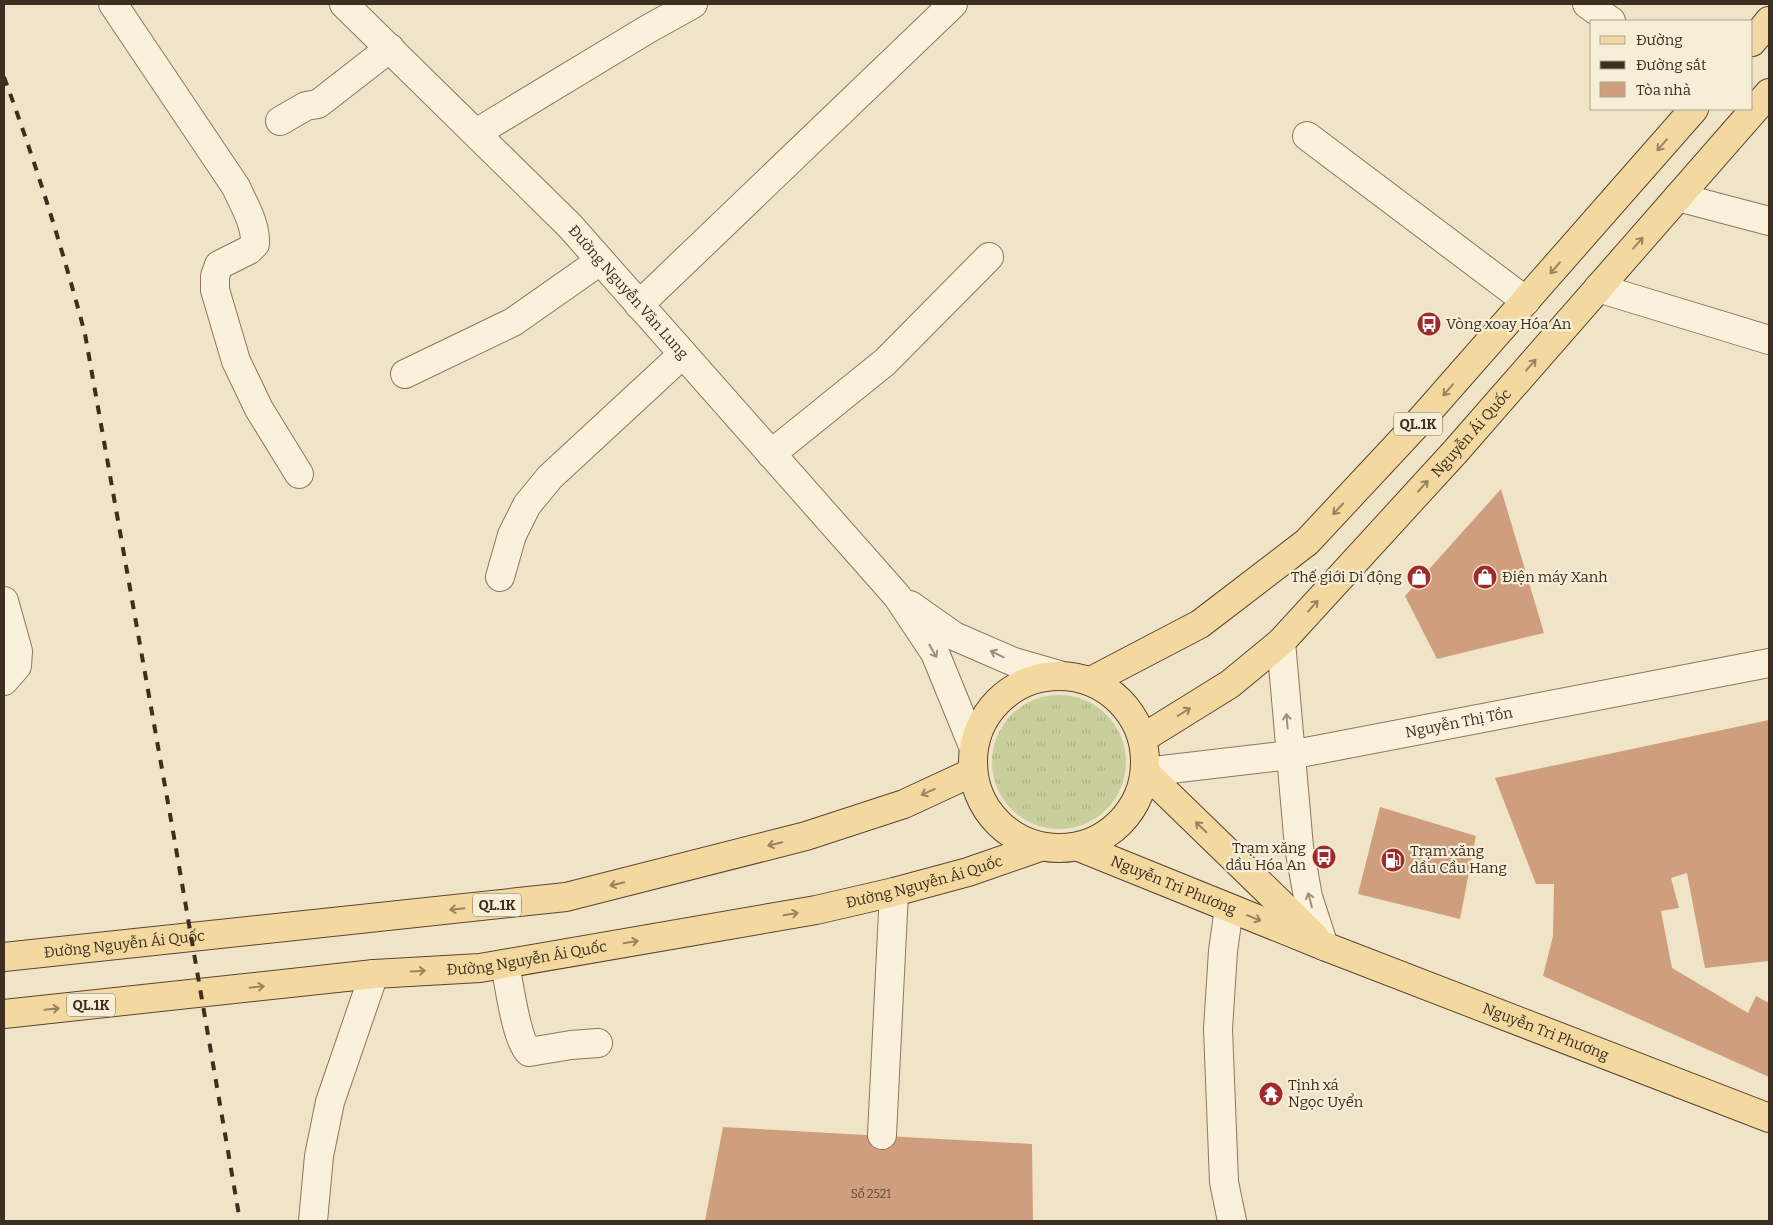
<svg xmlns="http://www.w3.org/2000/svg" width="1773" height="1225" viewBox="0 0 1773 1225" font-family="Bitter,serif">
<defs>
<pattern id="grass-tufts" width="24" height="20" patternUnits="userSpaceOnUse" patternTransform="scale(1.25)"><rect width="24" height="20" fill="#c9cf9b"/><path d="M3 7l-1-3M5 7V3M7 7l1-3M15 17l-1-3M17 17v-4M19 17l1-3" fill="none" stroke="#aeb285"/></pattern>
</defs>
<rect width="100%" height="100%" fill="#f0e4c8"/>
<!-- grass -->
<path fill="url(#grass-tufts)" d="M992 762a67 67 0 1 1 134 0a67 67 0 1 1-134 0Z"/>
<!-- building -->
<path fill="#cf9f7d" d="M1501,489L1544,633L1437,659L1405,596Z
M1769,720V961L1705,968L1687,873L1671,878L1679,908L1661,911L1672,968L1748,1013L1756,996L1769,1003V1077L1543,976L1553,936L1554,884H1536L1495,778Z
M1380,807L1476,836L1460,919L1358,894Z
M723,1127L1032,1144L1033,1221H705Z"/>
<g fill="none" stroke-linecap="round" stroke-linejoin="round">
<defs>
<g id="minor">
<path d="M113,4L236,187C244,205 256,224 255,244L249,250L219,265L215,276V290L236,361L259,409L299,474"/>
<path id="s1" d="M344,4L570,226L897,596L935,653L973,746"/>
<path d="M1587,4L1611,21"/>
<path d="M280,121L306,106L318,104L390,48"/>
<path d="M476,133L648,29L693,4"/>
<path d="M1307,136L1526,301"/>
<path d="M1678,197L1769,221"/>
<path d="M1598,288L1769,340"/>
<path d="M639,305L953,4"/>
<path d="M405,374L513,322L600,261"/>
<path d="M771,454L885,362L989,257"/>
<path d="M500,577L512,535L527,505L550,477L683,354"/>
<path d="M4,601L18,651L17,666L4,681"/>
<path d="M910,605L954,636L1014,662L1059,675"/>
<path d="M1281,642L1299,847L1308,897L1324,946"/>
<path id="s2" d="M1145,772L1290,755L1769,663"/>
<path d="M1229,908L1223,951L1218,1029L1224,1182L1232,1221"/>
<path d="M505,964C509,983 516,1040 529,1052L571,1045L598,1043"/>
<path d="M882,1135L894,892"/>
<path d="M313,1221L319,1156L330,1102L374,974"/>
</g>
<g id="major">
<path d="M1752,42L1769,21"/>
<circle cx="1059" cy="762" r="86"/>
<path d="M1091,681L1200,624L1307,542L1419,422L1694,109"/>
<path id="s3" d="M1143,738L1230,684L1281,642L1455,452L1769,93"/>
<path d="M1145,772L1314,936"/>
<path id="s4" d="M1079,847L1324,946L1769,1118"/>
<path id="s5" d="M4,957L566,897L806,836L904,804L973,772"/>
<path id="s6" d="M4,1014L374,974L480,968L816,910L894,892L968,872L1040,847"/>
</g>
</defs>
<!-- minor casing -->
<use href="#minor" stroke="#8d765c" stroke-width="30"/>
<!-- major casing -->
<use href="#major" stroke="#5b4430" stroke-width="30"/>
<!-- minor -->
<use href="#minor" stroke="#faf1dc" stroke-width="28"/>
<!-- major -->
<use href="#major" stroke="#f3d9a0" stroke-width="28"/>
<!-- rail -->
<path stroke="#3d2e20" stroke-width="4" stroke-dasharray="9 9" stroke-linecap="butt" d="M4,77C35,161 62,247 85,334L174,837L240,1221"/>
</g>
<!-- one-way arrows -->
<defs><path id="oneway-shaft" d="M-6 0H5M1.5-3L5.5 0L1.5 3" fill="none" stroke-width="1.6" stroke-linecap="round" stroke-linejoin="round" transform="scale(1.25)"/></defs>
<g stroke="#988460">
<use href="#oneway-shaft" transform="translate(1662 145) rotate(131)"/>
<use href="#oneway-shaft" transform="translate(1638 243) rotate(-49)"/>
<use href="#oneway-shaft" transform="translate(1555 268) rotate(131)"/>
<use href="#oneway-shaft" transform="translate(1531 365) rotate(-49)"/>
<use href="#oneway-shaft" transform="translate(1448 390) rotate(131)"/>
<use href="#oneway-shaft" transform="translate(1423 486) rotate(-48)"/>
<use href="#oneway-shaft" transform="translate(1338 509) rotate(133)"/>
<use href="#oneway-shaft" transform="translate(1313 606) rotate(-48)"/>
<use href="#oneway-shaft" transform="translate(1184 712) rotate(-32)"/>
<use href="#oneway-shaft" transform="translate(928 792) rotate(156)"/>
<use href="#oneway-shaft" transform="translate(1201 827) rotate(-136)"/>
<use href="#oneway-shaft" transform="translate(775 844) rotate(166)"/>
<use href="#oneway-shaft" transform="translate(617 884) rotate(166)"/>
<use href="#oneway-shaft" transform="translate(457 909) rotate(174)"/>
<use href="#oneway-shaft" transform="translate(791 914) rotate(-10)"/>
<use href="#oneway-shaft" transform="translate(1254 918) rotate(22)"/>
<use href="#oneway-shaft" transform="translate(631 942) rotate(-10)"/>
<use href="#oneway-shaft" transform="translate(418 971) rotate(-3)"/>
<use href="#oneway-shaft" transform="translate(257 987) rotate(-6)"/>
<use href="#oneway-shaft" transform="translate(52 1009) rotate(-6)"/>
</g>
<g stroke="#9c907e">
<use href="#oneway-shaft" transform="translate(933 651) rotate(60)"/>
<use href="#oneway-shaft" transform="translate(997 654) rotate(-154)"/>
<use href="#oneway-shaft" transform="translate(1287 721) rotate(-95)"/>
<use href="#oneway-shaft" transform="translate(1310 900) rotate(-105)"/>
</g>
<!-- icons -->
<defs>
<symbol id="bus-disc" viewBox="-11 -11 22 22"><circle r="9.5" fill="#9e2a2b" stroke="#f7eed8"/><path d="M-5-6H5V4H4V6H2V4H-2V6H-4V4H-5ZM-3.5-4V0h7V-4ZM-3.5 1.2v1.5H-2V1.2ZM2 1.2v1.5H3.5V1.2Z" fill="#fff"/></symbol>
<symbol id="shop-disc" viewBox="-11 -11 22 22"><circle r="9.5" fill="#9e2a2b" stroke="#f7eed8"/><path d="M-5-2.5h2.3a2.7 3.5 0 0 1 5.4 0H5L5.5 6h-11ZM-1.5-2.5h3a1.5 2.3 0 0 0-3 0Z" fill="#fff"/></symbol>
<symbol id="fuel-disc" viewBox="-11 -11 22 22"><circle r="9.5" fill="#9e2a2b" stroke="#f7eed8"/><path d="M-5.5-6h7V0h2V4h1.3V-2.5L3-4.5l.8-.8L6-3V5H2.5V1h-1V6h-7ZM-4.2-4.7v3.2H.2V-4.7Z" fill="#fff"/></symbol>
<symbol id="temple-disc" viewBox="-11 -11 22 22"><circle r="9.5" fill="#9e2a2b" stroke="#f7eed8"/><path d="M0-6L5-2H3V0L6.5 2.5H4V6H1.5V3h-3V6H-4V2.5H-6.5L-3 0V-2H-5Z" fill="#fff"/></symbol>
</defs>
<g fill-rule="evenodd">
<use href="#bus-disc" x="1415" y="310" width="28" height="28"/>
<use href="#shop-disc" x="1405" y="563" width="28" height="28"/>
<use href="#shop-disc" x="1471" y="563" width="28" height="28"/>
<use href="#bus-disc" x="1310" y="843" width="28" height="28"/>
<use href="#fuel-disc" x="1379" y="846" width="28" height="28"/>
<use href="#temple-disc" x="1257" y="1080" width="28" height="28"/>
</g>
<g text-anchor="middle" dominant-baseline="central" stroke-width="4.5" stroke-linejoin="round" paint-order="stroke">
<!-- number labels -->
<g font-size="12" fill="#624a37">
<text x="871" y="1194">Số 2521</text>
</g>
<!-- shield labels -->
<g fill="#f7eed8" stroke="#756857" stroke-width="1">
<rect x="1394" y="412.5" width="48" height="23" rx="4"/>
<rect x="473" y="893.5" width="48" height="23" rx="4"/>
<rect x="67" y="993.5" width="48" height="23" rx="4"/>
</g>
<g font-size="14" font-weight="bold" fill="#3d2e20">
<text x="1418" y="424">QL.1K</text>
<text x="497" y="905">QL.1K</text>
<text x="91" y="1005">QL.1K</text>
</g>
<!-- street labels -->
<g font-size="15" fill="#3d2e20" stroke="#f7eed8">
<text stroke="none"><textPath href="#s1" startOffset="405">Đường Nguyễn Văn Lung</textPath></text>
<text stroke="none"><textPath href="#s3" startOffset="451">Nguyễn Ái Quốc</textPath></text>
<text stroke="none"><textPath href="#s2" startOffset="318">Nguyễn Thị Tồn</textPath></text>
<text stroke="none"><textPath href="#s6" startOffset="931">Đường Nguyễn Ái Quốc</textPath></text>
<text stroke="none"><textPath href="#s4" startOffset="102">Nguyễn Tri Phương</textPath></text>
<text stroke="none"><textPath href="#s5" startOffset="121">Đường Nguyễn Ái Quốc</textPath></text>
<text stroke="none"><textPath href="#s6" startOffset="526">Đường Nguyễn Ái Quốc</textPath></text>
<text stroke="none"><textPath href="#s4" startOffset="502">Nguyễn Tri Phương</textPath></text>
</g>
<!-- poi labels -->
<g font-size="15" fill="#3d2e20" stroke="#f7eed8" text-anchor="start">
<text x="1446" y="324">Vòng xoay Hóa An</text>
<text x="1402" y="577" text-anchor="end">Thế giới Di động</text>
<text x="1502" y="577">Điện máy Xanh</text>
<text x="1306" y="848" text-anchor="end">Trạm xăng<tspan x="1306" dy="17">dầu Hóa An</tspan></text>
<text x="1410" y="851">Trạm xăng<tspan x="1410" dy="17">dầu Cầu Hang</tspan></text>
<text x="1288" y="1085">Tịnh xá<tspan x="1288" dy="17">Ngọc Uyển</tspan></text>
</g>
</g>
<!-- border -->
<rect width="1773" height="1225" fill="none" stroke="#3d2e20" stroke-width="10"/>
<!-- legend -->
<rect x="1590" y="20" width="162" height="90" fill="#f7eed8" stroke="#ada18e"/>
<rect x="1600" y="36" width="25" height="8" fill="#f3d9a0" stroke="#ada18e"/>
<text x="1636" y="45" font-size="15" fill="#3d2e20">Đường</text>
<rect x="1600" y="61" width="25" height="8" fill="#3d2e20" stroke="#ada18e"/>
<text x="1636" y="70" font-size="15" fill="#3d2e20">Đường sắt</text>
<rect x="1600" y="82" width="25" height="15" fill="#cf9f7d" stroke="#ada18e"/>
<text x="1636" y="95" font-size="15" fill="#3d2e20">Tòa nhà</text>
</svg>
